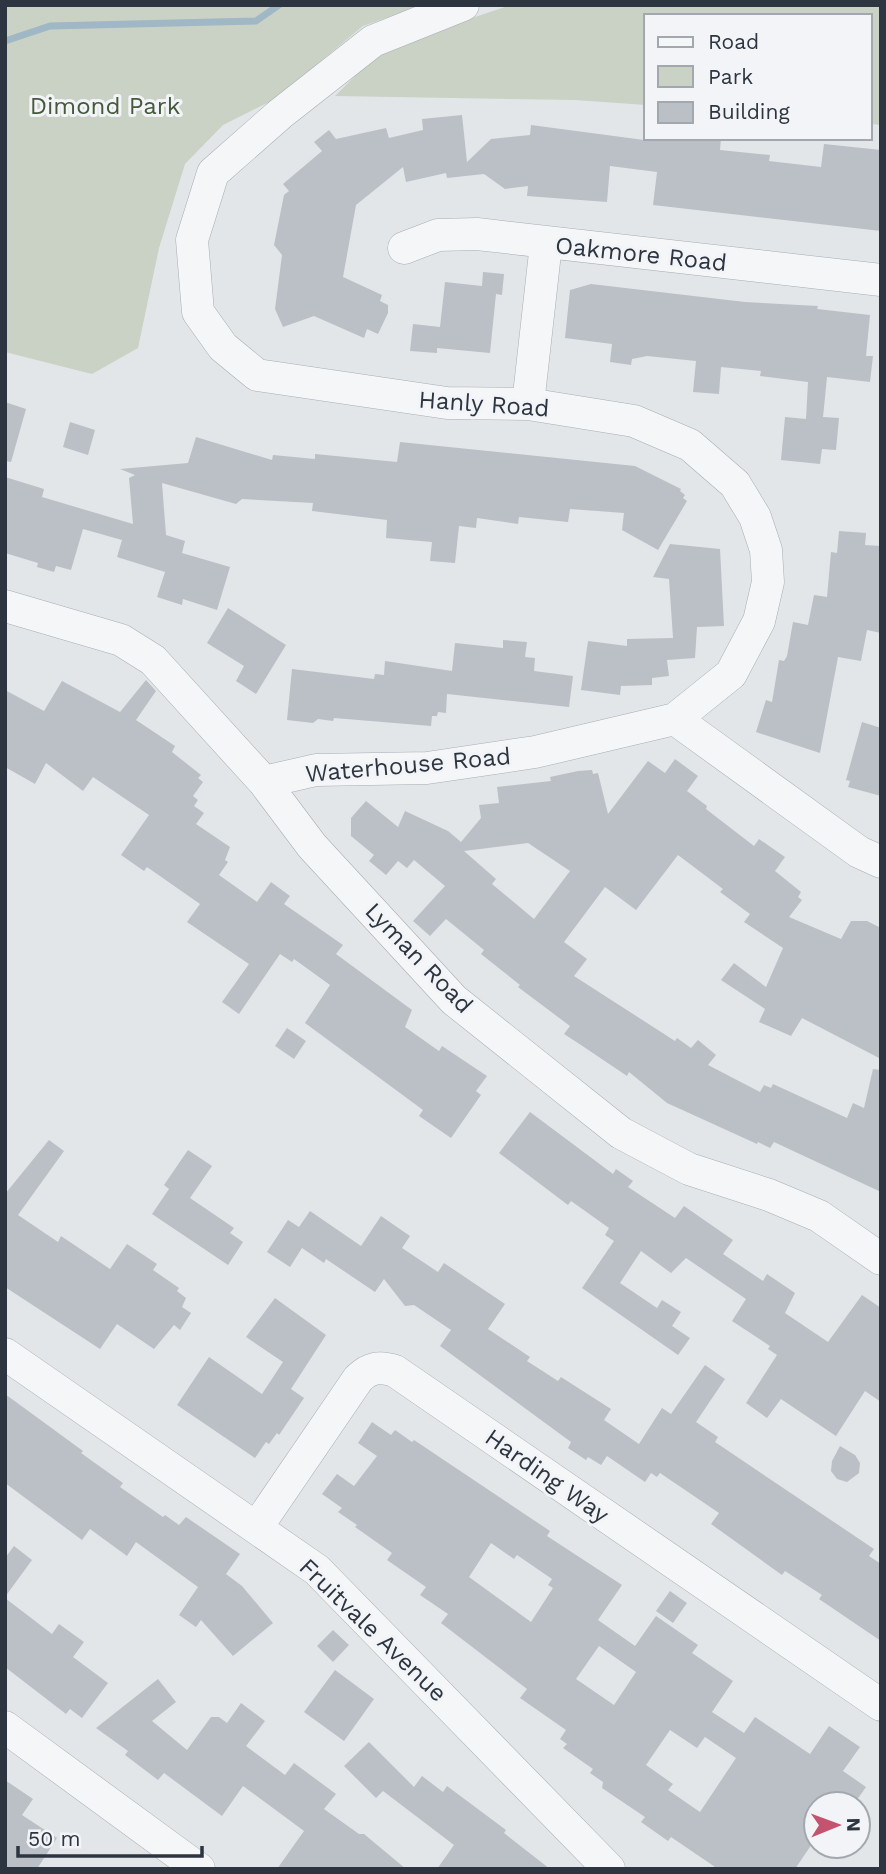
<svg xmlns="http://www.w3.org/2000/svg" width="886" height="1874" viewBox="0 0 886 1874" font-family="'Work Sans',sans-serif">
<rect width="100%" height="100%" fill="#e2e6e9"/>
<!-- green -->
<path fill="#c9d2c4" d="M5,5H423L363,26L275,99L223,125L185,164L159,248L138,348L92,374L5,352Z
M511,5H881V125L870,124V16H646V105L575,100L335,96L383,48Z"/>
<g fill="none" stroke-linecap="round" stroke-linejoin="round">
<!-- stream -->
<path stroke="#a0b7c6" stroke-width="7" d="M5,41L50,26L256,21L279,5"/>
</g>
<!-- building -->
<path fill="#bac0c6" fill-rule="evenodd" d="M462,115L467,162L491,139L530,135L531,125L644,140V137L721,138L720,150L770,155L769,161L821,167L824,144L881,150V231L653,205L657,172L610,166L607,202L527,196L528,186L505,189L484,174L447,178L446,173L406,182L403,167L356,205L343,277L382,295L380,301L388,305V313L378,334L367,329L364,338L314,316L283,327L275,309L282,255L274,245L284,195L289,191L283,184L322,151L314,142L329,130L336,139L386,128L389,138L423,130L422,119Z
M483,272L504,274L502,295L496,294L490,353L437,348V353L410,351L413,324L440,327L445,282L482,286Z
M591,284L745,302L818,306L817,309L870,315L866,356H873L870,382L827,377L823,417L839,418L836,450L822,449L820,464L781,460L785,417L806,419L808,382L760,376L761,371L721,367L719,394L693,392L696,361L647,356L632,359L631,365L610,362L612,344L565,338L570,290Z
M5,402L26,409L11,462L5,461Z
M70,422L95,430L88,455L63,447Z
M196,437L272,460L273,455L315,459V454L397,462L400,442L635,466L681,489L680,491L685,495L683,498L687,501L658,550L622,530L624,513L570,509L568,522L519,517L518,524L477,518L476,528L459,526L455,563L430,561L432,542L386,538L387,520L312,511L313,503L242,499L236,504L162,483L166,535L185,541L182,553L230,567L217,610L183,599L182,605L157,597L165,572L117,557L122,540L83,529L71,570L56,566L54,572L37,567L38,563L5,553V477L44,489L42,497L133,524L129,478L135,475L120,469L188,463Z
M839,531L866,533L865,545L881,546V633L867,630L861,661L838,657L820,753L756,732L766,700L772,702L779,660L784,661L787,656L793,622L808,625L814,595L827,597L831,552L837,553Z
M670,544L720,549L724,626L697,627L695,658L667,660L669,676L652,678V685L621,686L620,695L581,690L588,641L627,646V639L673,638L669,579L653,577Z
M228,608L286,645L256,694L236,681L244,666L207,643Z
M503,640L527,642L525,657L535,658L534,671L573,676L569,707L447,694L446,713L438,712L437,716H432L431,726L334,718L333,721L318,719L313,723L287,720L292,669L374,679L375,674L384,675L385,661L452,671L455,643L503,648Z
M146,680L156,691L136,720L175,746L172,752L201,775L198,778L203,782L193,796L198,800L194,806L204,813L196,824L230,847L225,860L228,862L219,875L257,902L271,882L290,896L284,904L343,945L336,954L412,1010L405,1027L439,1051L442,1046L487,1076L476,1091L481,1095L451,1138L419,1116L423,1110L305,1023L330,985L294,959L292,962L280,954L239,1014L222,1002L249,964L187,922L200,904L147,867L144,871L121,855L149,815L93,777L83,791L46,763L35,784L5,767V690L44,711L62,681L120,712Z
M862,722L881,728V796L848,787L850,781L846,780Z
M675,759L698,776L687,791L707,806L706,809L754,846L759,839L785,857L775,871L801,892L798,897L802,900L789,917L841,939L851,921H867L881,928V1059L802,1018L791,1036L759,1022L765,1009L721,980L734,963L766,987L783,948L744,922L750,914L720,892L723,889L678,855L636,910L605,887L564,942L587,959L574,976L675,1041L677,1038L691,1048L698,1040L716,1055L708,1065L760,1092L764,1085L771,1088L773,1084L847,1118L853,1103L864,1108L873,1069L881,1070V1192L774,1142L770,1148L758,1142L757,1144L667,1103L629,1072L627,1076L581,1045L564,1034L570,1026L518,987L520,985L481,954L484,950L446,919L430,936L413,921L445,886L414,860L407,868L398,861L386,875L369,861L374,855L351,836V818L366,801L398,827L405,811L448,831L461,842L481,818L479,805L499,803L497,787L551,781L550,777L578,771L592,770L593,774L598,773L608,814L648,761L665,773ZM528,843L570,871L534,919L492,884L496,879L464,851Z
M287,1028L306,1041L294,1059L275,1046Z
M530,1112L613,1174L616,1169L633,1181L628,1187L675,1218L684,1206L733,1240L723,1254L763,1281L767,1274L795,1293L785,1313L828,1342L862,1295L881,1308V1402L865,1391L836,1436L781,1399L767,1418L746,1403L777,1355L768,1349L770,1346L732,1321L746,1299L686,1258L671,1273L641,1251L620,1283L657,1308L662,1300L681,1312L672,1326L690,1338L678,1355L582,1288L614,1241L605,1235L609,1228L571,1201L568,1205L499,1153Z
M49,1140L64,1151L18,1215L58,1242L61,1236L110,1269L127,1244L157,1264L153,1270L179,1288L177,1291L186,1298L182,1307L191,1313L180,1330L174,1325L154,1349L117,1324L100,1349L5,1287V1194Z
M188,1150L212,1166L190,1198L234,1228L230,1233L243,1242L228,1265L152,1214L169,1189L164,1185Z
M310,1211L361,1246L381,1216L410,1236L402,1248L438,1272L444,1263L505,1304L488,1329L530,1357L527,1361L558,1381L561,1377L611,1409L604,1420L639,1444L662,1408L671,1414L705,1365L725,1379L696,1422L718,1437L715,1442L874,1549L869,1556L881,1564V1641L819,1599L822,1595L785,1571L782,1575L711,1524L719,1513L660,1473L657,1477L651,1473L645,1482L607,1456L601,1465L588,1457L586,1460L568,1448L571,1442L440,1346L451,1330L414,1305L405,1306L384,1279L375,1292L326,1259L324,1263L302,1248L290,1267L267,1252L288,1220L299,1227Z
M275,1298L326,1335L291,1389L304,1398L279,1435L277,1433L269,1444L266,1442L255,1458L177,1405L209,1357L262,1394L283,1362L246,1337Z
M5,1394L83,1451L81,1453L123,1483L120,1487L163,1517L165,1515L179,1525L186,1517L240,1554L226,1574L242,1586L273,1623L233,1656L201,1620L196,1627L179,1615L198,1587L136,1542L127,1556L90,1529L82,1540L5,1483Z
M372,1422L391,1435L395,1430L412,1442L414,1440L550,1531L547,1536L622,1585L598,1620L635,1646L656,1616L698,1645L692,1653L733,1681L712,1712L744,1733L755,1717L810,1754L829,1726L860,1747L843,1771L866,1787L854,1804H816V1838L795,1869H718L671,1837L668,1841L641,1822L645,1817L602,1788L603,1782L590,1773L593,1769L563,1748L567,1744L560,1739L566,1730L520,1698L527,1689L441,1623L448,1614L420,1595L426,1587L387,1560L392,1553L355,1527L357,1525L338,1512L342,1508L322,1494L337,1474L354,1486L377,1456L358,1443ZM491,1543L514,1559L517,1555L552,1579L548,1585L553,1588L531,1622L469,1577ZM599,1646L636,1672L614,1705L576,1679ZM670,1730L697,1748L705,1737L736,1758L700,1812L668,1790L673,1784L646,1765Z
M840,1446L855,1455L860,1463L859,1473L847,1482L837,1479L831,1471L832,1461Z
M14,1546L32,1560L5,1597V1558Z
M670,1591L687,1603L673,1623L656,1611Z
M5,1598L52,1634L59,1624L84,1642L73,1657L108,1683L82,1718L70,1709L66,1714L5,1667Z
M333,1630L349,1645L333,1662L317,1646Z
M335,1670L374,1699L344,1741L304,1712Z
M158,1679L176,1702L152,1721L187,1750L211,1717H219L227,1723L241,1703L265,1721L246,1746L285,1775L294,1763L336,1794L324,1809L359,1834H364L406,1869H277L304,1831L243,1786L222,1816L164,1773L158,1780L125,1755L128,1751L96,1728Z
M369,1742L414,1787L422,1776L443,1792L447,1786L506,1830L504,1833L550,1869H437L454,1845L383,1791L376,1798L344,1766Z
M5,1780L33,1799L22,1815L57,1838L37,1869H5Z"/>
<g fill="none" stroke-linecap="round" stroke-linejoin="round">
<defs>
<path id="minor" d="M463,5L373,41L280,114L213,173L192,240L198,312L223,347L257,375L447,403L528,404L634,421L690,445L735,484L755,517L766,550L768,582L759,621L731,674L675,719
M404,248L438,235L477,234L881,280
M528,404L546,244
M5,606L121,640L153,660L264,782L312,846L454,1000L621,1133L689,1169L769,1195L819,1216L881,1259
M264,782L316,770L427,768L535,752L675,719L859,852L881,862
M5,1354L317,1570L609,1869
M257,1527L358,1379C370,1367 380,1366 395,1371L881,1705
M5,1727L199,1869"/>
</defs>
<!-- minor casing -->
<use href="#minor" stroke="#a8adb3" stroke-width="33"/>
<!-- minor -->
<use href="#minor" stroke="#f5f6f8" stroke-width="32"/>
</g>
<g text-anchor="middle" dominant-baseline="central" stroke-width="6" stroke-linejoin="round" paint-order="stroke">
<!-- park labels -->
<g font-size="24" fill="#445a3a" stroke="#f2f4f7">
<text x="105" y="106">Dimond Park</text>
</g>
<!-- street labels -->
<g font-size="24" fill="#2c3540" stroke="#f2f4f7">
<text transform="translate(641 254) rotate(6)">Oakmore Road</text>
<text transform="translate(484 404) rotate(4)">Hanly Road</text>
<text transform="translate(408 765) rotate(-5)">Waterhouse Road</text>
<text transform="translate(419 958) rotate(46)">Lyman Road</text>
<text transform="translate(547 1476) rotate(35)">Harding Way</text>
<text transform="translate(373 1630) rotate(44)">Fruitvale Avenue</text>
</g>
</g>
<!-- border -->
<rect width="886" height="1874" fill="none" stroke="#2c3540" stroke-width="14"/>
<!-- legend -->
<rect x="644" y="14" width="228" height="126" fill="#f2f4f7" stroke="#a3a8ae" stroke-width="2"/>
<rect x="658" y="37" width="35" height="10" fill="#f5f6f8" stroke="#a3a8ae" stroke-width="2"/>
<text x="708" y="49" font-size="21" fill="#2c3540">Road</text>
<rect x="658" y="66" width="35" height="21" fill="#c9d2c4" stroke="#a3a8ae" stroke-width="2"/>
<text x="708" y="84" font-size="21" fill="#2c3540">Park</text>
<rect x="658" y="102" width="35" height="21" fill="#bac0c6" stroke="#a3a8ae" stroke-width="2"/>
<text x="708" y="119" font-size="21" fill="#2c3540">Building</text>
<!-- north arrow -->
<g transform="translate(837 1825) rotate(89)"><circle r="33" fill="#f2f4f7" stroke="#a3a8ae" stroke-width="2"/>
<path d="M0-5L12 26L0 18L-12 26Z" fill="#c3536f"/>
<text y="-10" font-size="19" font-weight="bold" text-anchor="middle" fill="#2c3540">N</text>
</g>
<!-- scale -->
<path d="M18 1846v10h184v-10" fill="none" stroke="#2c3540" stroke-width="3.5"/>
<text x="28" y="1846" font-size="21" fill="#2c3540" stroke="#f2f4f7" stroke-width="5" paint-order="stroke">50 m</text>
</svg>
